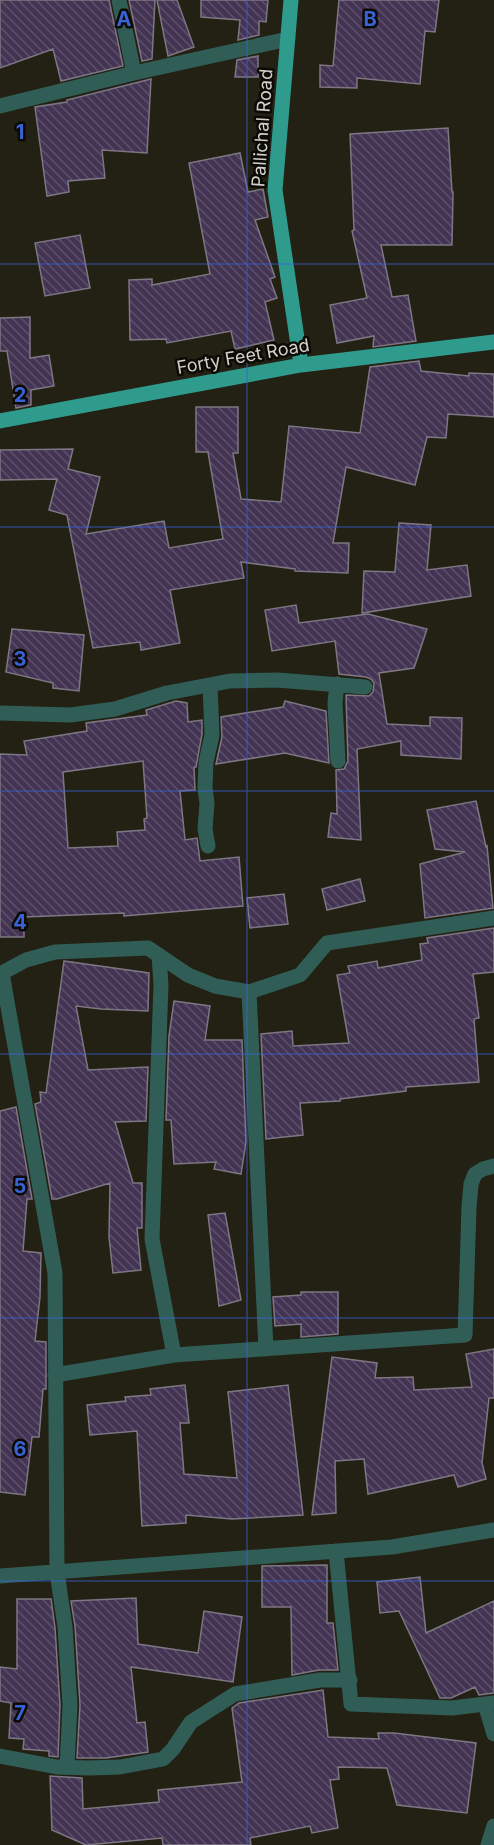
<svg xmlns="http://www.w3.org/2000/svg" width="494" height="1845" viewBox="0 0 494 1845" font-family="Inter,sans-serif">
<defs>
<pattern id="building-back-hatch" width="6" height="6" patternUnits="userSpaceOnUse" patternTransform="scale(1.5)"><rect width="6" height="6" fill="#433453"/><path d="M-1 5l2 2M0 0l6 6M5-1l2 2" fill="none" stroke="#5d506a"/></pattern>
</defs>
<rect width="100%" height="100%" fill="#232014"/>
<!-- building -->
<path fill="url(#building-back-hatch)" stroke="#7d7784" stroke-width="1.5" fill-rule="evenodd" d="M0,0H109L123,66L61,81L53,49L0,68Z
M129,0H155L152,59L142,61Z
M157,0H177L194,47L168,56Z
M201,0H268L266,22L259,21V35L238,40L240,20L201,17Z
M339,0H439L435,32L425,31L420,84L357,78V88L320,87V65L333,66Z
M258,56V77H235L237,60Z
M151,79L147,153L102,150L105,178L68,181L69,192L47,196L35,107L67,102V100Z
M448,128L452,192H453L452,245H381L392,297L408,295L416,341L373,347L374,336L337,343L330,305L367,298L352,231L354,230L350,134Z
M240,153L248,192L263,189L268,217L255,220L275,277L270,279L277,298L265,302L274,340L235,349L231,331L167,343L166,339L130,340L129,280L152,279V285L210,274L189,163Z
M80,235L90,288L45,296L35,243Z
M30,317V358L49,355L54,386L31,390V405L16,408L7,351H0V318Z
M419,361L421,371L469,376V373L494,374V417L448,414L446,438L427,437L415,485L346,467L333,543H349L348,573L295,571V569L241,562L244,578L170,590L180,643L141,650L140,642L93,648L67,515L49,510L57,479L0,480V450L73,449L68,469L100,477L86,534L164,521L169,548L223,539L208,452H196V407H238V453H233L241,499L281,502L289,426L360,433L370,367Z
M399,523L431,525L427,570L467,565L471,596L362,613L364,571L395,572Z
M296,605L299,623L368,614L427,629L414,668L379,673L387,724L430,726V717L462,718L461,759L401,755V741L357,749L361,840L328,837L331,813L337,814L336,770L344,769L348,761L346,695L369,696L373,692L374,683L371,679L366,677L339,674L335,641L272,651L265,610Z
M12,629L84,635L79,691L53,688V683L6,672Z
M176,701L187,703L188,722L202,720V734L196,767H194L195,790L180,791L185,840L197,838L200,861L239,857L243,906L124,916V913L24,917V937H0V754L27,755L24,741L87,731L86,723L147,715L146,710ZM143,761L147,818L144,819L145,830L117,832L118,846L68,848L63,772Z
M285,701L326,711L329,763L285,753L216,764L222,737L221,717L283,707Z
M476,801L486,847L487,846L493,908L425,918L420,864L465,852L435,849L427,810Z
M360,879L365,901L327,910L322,889Z
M284,894L288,924L250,928L247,898Z
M494,928V972L473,974L479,1018L474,1019L479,1082L406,1087V1091L340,1099V1101L300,1103L303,1135L266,1139L261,1034L292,1031L293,1046L349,1043L337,975L350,973L348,966L377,961L378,968L422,960L420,944L428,943L427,938Z
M64,961L149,973L148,1011L101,1009L76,1006L88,1070L148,1067L146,1121L115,1122L133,1183H142V1228H137L141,1270L113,1273L109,1237L110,1183L57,1199H52L35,1104L41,1102L40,1092L46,1093Z
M174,1001L210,1006L205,1040H242L246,1142L241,1174L214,1169L216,1162L174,1164L171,1120H166L169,1036Z
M16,1107L32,1199H27L23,1251L41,1253L40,1297L35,1341L46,1342V1389H43L39,1437H32L25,1495L0,1492V1111Z
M225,1213L241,1300L219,1306L208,1215Z
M301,1292H338V1334L301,1337V1324L275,1326L273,1297L301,1295Z
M494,1349V1398H489L482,1463L486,1479L458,1487L454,1475L368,1494L364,1459L335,1461L336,1513L312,1515L332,1357L377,1363L375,1378L413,1377L414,1390L472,1387L466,1354Z
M185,1385L189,1423H180L184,1474L237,1478L228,1392L288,1385L303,1515L232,1519L186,1515V1523L142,1526L137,1431L90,1435L87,1405L126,1401L125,1397L151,1395L150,1389Z
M327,1565V1623H333L338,1670H319L292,1675L291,1607H262V1566Z
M420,1577L426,1633L494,1601V1693L479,1695L475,1687L451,1698H440L399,1611L380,1613L377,1582Z
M136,1598L138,1644L198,1653L204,1611L242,1617L233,1682L131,1667L137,1723L145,1722L148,1752L106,1758H77L80,1705L75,1626L71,1601Z
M17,1599H51L55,1628L60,1705L58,1757L49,1756V1751L23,1749L24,1739L9,1738L11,1703L0,1701V1667L17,1669Z
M323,1690L328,1737L379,1739L378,1733H394L476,1743L467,1813L397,1805L387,1768L338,1767L339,1779L330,1780L338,1828L312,1833L310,1826L250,1838L251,1845H163L162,1838L86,1845L52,1830L50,1776L82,1778L83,1809L159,1802L158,1790L242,1782L232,1708L239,1703Z"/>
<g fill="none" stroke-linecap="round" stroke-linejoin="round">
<!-- minor -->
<path stroke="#305e56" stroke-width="15" d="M119,0L134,73
M0,106L134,73L288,39
M337,684L335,703L338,761
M0,713L70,715L115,709L167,693L230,681L277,680L365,687
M208,846L205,829L207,803L205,788L206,762L212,735L210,685
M2,973L55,1273L57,1572L65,1627L70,1705L67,1767
M0,974L26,960L55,952L148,948L188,975L215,986L249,992L300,975L327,943L494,918
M249,992L266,1349
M174,1355L465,1335L469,1207L471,1184L475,1174L483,1169L494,1166
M55,1375L174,1355L152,1239L161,985L159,955
M336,1551L351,1704L452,1708L494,1703
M0,1576L392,1547L494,1530
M485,1704L494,1734
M0,1756L57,1767L89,1768L120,1767L163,1759L173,1749L191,1722L235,1694L320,1680H350
M488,1845L494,1826"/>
<!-- major -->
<path stroke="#2f9b8d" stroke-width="15" d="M291,0L275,190L301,365
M0,421L301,365L494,342"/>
</g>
<!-- grid -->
<path fill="none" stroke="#3862d6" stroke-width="1.5" stroke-opacity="0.55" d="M247,0V1845M0,264H494M0,527H494M0,791H494M0,1054H494M0,1318H494M0,1581H494"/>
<g text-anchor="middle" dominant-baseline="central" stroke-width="5" stroke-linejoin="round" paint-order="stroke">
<!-- street labels -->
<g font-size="18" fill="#d3d1ca" stroke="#0b0a05">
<text transform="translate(262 128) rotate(-86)">Pallichal Road</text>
<text transform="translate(243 356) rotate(-10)">Forty Feet Road</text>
</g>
</g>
<g font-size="20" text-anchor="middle" font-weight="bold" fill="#3862d6" stroke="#0b0a05" stroke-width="5" stroke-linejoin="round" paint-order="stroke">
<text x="124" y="26">A</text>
<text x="370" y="26">B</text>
<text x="20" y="139">1</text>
<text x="20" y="402">2</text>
<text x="20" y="666">3</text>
<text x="20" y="929">4</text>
<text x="20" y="1193">5</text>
<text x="20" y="1456">6</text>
<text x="20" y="1720">7</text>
</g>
</svg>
